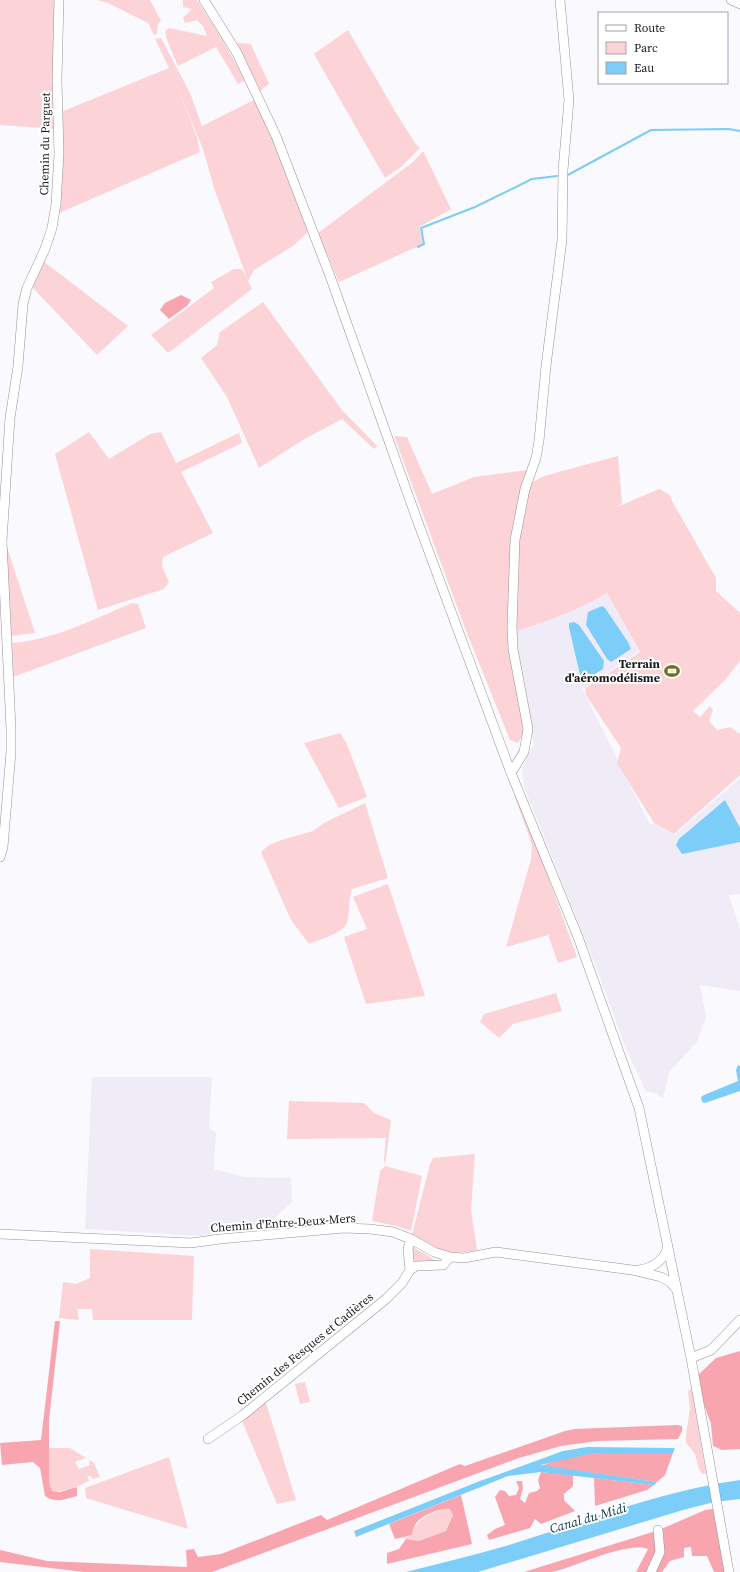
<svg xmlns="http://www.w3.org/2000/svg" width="740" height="1572" viewBox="0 0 740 1572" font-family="'Source Serif 4',serif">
<rect width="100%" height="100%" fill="#faf9fd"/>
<!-- built -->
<path fill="#f0ecf7" d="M607,593L639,651L585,689L579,682L650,825L654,823L675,835L740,778V894L729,895L740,929V991L700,985L706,1017L697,1042L670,1071L663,1098L652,1092H646L624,1044L598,972L524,787L522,768L534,745L514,631L545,621L591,602Z
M92,1077H212L209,1128L216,1132L214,1169L244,1177L291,1178L292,1202L266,1226L201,1236L85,1229Z"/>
<!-- green -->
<path fill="#fcd3d7" d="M0,0H55V129L0,125Z
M97,0H150L161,21L158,24L157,34L154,35L148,23L108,3Z
M183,0H197L221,37L245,80L238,84L216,47L178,66L167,40L165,31L169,28L207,36L203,26L197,20L185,23L183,18L192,9L183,7Z
M348,30L396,113L415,143L420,148L401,167L385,178L314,54Z
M161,38L190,93L202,126L256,99L266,120L308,232L293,246L254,270L248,281L214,188L203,149L174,79L197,137L200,152L59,213L61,112L169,68L155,39Z
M237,43L251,44L269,84L260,91Z
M423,151L451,209L419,227L423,244L339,282L318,233L413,162Z
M43,261L128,326L97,355L32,287Z
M234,269H242L252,289L168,353L151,335L214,288L211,282Z
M263,302L342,410L377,446L374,449L342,419L303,440L259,468L227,397L201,358L217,345L220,332Z
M89,432L109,459L150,434L161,432L176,463L239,433L242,443L181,472L213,533L163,557L162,566L169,582L164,589L98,610L55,454Z
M394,436L407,437L432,494L474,477L527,470L512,542L510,567L525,731L518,743L510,740L465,628Z
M618,456L622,503L617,507L659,489L670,495L672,501L716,578V591L740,613V661L725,680L693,711L700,717L710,706L713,710L709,721L717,730L730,727L740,734V775L674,834L654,823L617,763L621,748L586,695L585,689L640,652L607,593C593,603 531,629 514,631L516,543L529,484L544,476Z
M5,541L35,633L11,636Z
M132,603L138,604L146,628L13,677L12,643C54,640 94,619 132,603Z
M340,733L346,742L367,797L339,808L304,743Z
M519,797L577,957L558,963L548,935L506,947L531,859L532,845L516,800Z
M365,803L388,878L352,889C349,898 349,918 347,923C342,934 320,939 309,944L291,920L261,852L269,845L282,840L313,831L324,823Z
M388,884L425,996L366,1004L344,937L367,929L353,897Z
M556,993L562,1011L513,1024L499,1038L480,1022L484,1014Z
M289,1101L364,1103L374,1113L391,1120L385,1166L422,1176L411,1231L397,1226L372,1221L380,1171L385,1166L384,1159L386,1138L287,1139Z
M475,1154L471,1210L477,1250C446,1257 439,1248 412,1235L430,1164L433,1158Z
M411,1246L440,1263L414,1262L411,1259Z
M90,1249L194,1256L192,1320H93L92,1309H77L79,1320L59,1318L63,1282L76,1284L90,1278Z
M305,1382L310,1402L300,1404L295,1384Z
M692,1389L706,1473L702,1474L699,1469L695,1454L686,1443V1434L690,1409L688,1391Z
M265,1400L296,1500L277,1504L242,1421Z
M49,1448H70L86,1458L75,1462L79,1469L90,1465L89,1460L94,1463L100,1477L92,1479L91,1476H87L89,1481C77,1487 65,1492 52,1491L49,1483Z
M169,1457L188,1529L86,1498L85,1488Z
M444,1508L450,1509L453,1515L446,1531L419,1541L403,1538L412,1535C416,1518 430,1514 444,1508Z"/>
<!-- forest -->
<path fill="#f8a5af" d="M181,295L191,300L188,305L169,319L160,310L165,303Z
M55,1321H60L49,1420V1482L52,1491L60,1492L77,1487V1496C65,1499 56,1504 45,1496L40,1468L33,1462L2,1465L0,1443L41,1440Z
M740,1351V1449L722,1450L713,1446L711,1424L702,1399L698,1375L716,1358Z
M677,1425L682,1426V1431L678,1439L598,1441L561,1446L519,1458L212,1572H84L0,1562V1550L47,1561L187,1567L186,1550L194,1549L198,1557L221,1554L321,1515L327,1520L460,1464L465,1466L565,1431L574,1429Z
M595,1453H673L665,1475L657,1482L541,1466L557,1460Z
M541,1472L573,1475V1486L564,1494V1500L575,1511L541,1524L535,1519L530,1528L489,1540L487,1535L495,1529L505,1525L495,1497L500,1490L505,1491L509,1496L516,1495L519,1488L516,1481H522L523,1488L520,1499L525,1503L529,1493L537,1491L540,1488L538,1480Z
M594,1478L654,1485L647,1490L595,1506Z
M461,1495L472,1544L387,1564V1553L399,1549L406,1539L419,1541L446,1531L453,1515L450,1509C441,1507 423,1515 417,1522C414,1526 413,1530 412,1535L395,1539L389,1524Z
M713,1509L725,1572H714L707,1556H692L691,1547L684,1548V1557L670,1561L662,1572H636L648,1549C626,1541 576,1567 552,1572C543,1572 533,1572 524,1572L659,1530L705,1510Z"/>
<!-- water -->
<path fill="#7ccdf7" d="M602,606L605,608L628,642L631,649L611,662L607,659L586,625L588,612Z
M574,622L579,625L604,661L603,669L587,679L580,675L569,627V623Z
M725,800L740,828V842L682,854L676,845L679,839Z
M738,1065L740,1066V1091L705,1103L702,1102L701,1097L704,1095L738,1081L736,1070Z
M587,1447L675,1448L673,1453H595L540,1465L657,1482L654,1485L541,1472L508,1476L356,1537L354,1531L480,1481L563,1451Z
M740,1480V1499L714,1502L683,1510L478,1572H406C440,1563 475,1555 509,1545C586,1521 660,1491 740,1480Z"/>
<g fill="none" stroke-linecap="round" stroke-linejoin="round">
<!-- stream -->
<path stroke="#7ccdf7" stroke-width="2" d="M566,176L651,130L729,129L740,131
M418,247L424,244L421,228L475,207L532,179L557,176"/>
<defs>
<path id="minor" d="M204,0L237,53L276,136L330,276L416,517L511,773L578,937L639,1108L691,1358L729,1572
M731,0L740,4
M511,773L524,752L528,729L513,649L512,626L515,540L525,489L536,458L539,441L546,366L562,240L563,170L569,100L560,0
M0,857L3,847L11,752V728L2,541L10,418L18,366L23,304L27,288L45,249L52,228L56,204L59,154L57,80L59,0
M0,1234L191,1243L220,1239L344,1228L370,1229L393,1232L411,1239L434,1252L450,1257L464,1258L496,1252L632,1270L661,1277L670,1282L677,1290
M411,1239L408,1249L410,1270L416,1266L443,1265L450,1257
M638,1270C652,1269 665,1260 668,1246
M691,1358L711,1350L740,1320
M208,1439L243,1415L386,1299L402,1283L410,1270
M651,1572L660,1552L658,1530"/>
</defs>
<!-- minor casing -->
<use href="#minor" stroke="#949396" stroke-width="10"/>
<!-- minor -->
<use href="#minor" stroke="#fff" stroke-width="9"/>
</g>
<!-- icons -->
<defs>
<symbol id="stadium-bare" viewBox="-9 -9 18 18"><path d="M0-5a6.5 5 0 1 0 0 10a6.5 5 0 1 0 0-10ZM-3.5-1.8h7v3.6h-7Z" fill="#6c751f" stroke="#fff" stroke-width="2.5" paint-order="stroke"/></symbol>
</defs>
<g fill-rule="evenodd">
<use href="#stadium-bare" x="661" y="660" width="22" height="22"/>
</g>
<g text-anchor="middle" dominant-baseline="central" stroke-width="4" stroke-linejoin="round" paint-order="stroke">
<!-- street labels -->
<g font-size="12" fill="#1a1a1b" stroke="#fff">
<text transform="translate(45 144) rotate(-89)">Chemin du Parguet</text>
<text transform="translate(283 1223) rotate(-4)">Chemin d'Entre-Deux-Mers</text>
<text transform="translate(305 1349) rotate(-39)">Chemin des Fesques et Cadières</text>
</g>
<!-- poi labels -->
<g font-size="12" font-weight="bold" fill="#1a1a1b" stroke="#fff" text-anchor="end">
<text x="660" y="664">Terrain<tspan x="660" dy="14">d'aéromodélisme</tspan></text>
</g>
<!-- water labels -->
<g font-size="13" font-style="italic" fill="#093a4f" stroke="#fff">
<text transform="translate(588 1518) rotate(-16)">Canal du Midi</text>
</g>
</g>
<!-- legend -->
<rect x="598" y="12" width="130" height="72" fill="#ffffff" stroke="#a3a3a4"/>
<rect x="606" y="25" width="20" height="6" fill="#ffffff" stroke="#a3a3a4"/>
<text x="634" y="32" font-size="12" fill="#1a1a1b">Route</text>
<rect x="606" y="42" width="20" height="12" fill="#fcd3d7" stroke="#a3a3a4"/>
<text x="634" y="52" font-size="12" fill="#1a1a1b">Parc</text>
<rect x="606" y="62" width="20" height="12" fill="#7ccdf7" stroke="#a3a3a4"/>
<text x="634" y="72" font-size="12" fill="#1a1a1b">Eau</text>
</svg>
